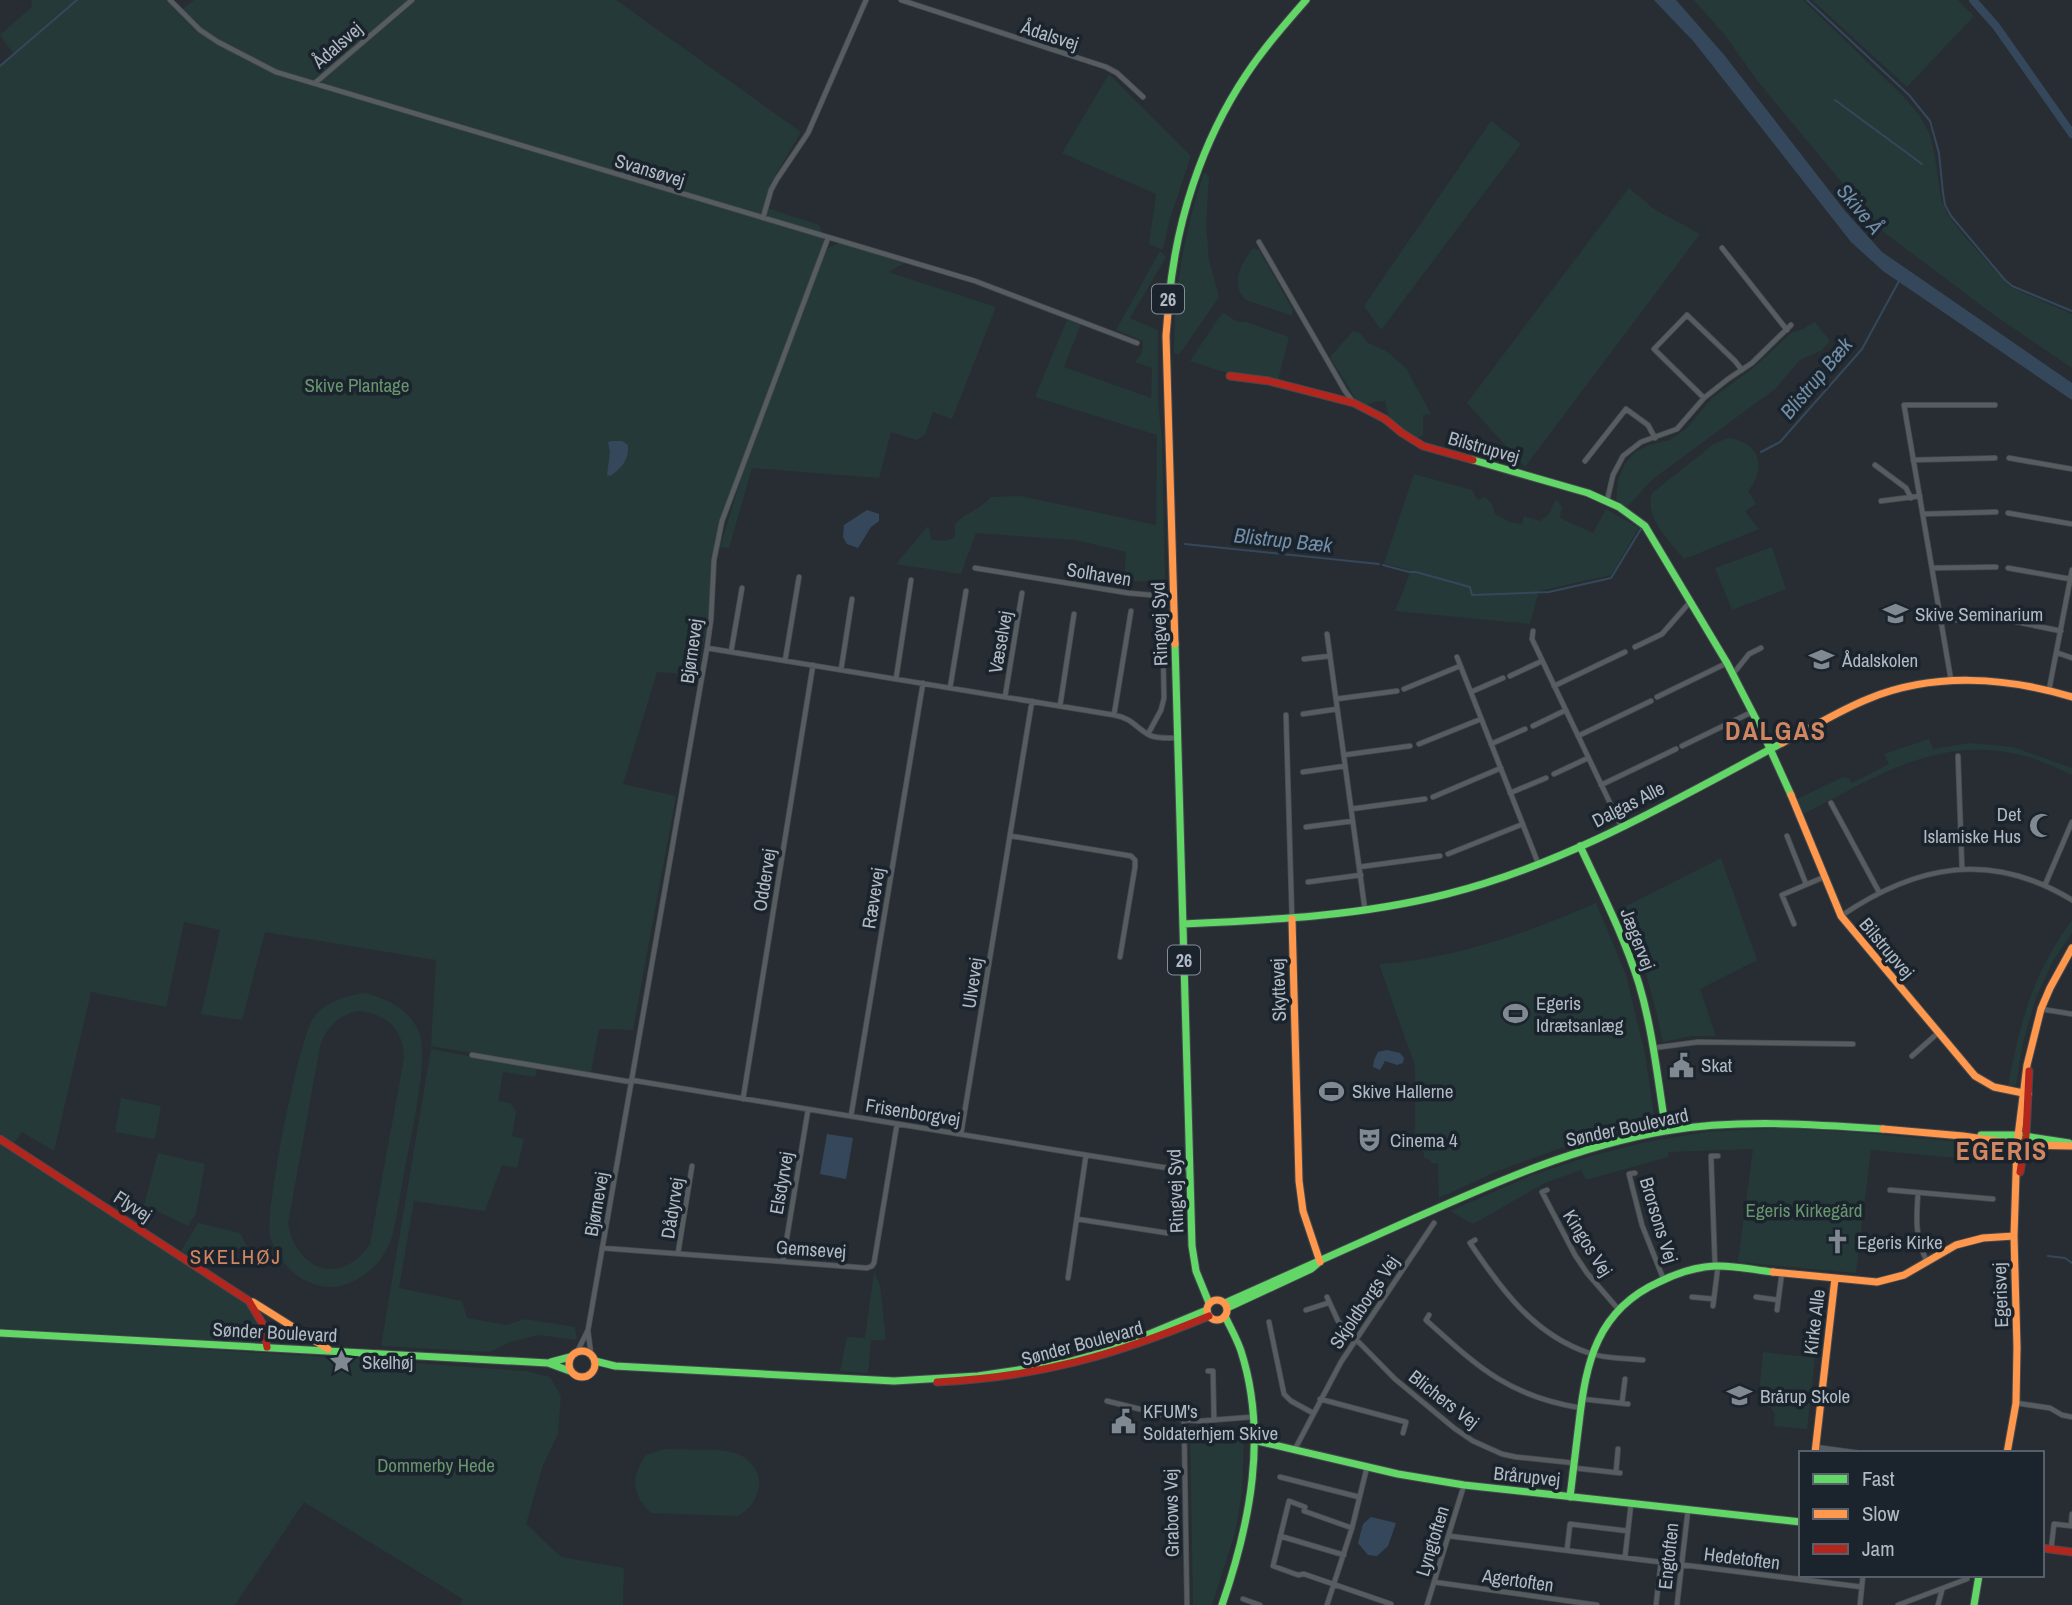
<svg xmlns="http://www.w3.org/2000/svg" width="2072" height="1605" viewBox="0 0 2072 1605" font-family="'Archivo Narrow',sans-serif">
<rect width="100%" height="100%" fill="#272d33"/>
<!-- green -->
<path fill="#253939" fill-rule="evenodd" d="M31,0H169L180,11L194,0H616L801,132L771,183L764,207L819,225L825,239L725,507L715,548L710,606L698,675L657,672L623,784L676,796L633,1030L599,1029L591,1073L431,1046L436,960L265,932L242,1020L201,1014L220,930L184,922L166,1007L91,992L54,1151L22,1132L14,1143L0,1134V65L13,53L0,35L32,7Z
M1694,0H1803L1905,98L1921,118L1930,135L1935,157L1941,199L1947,214L1966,238L2010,287L2072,314V368L1994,315L1881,230L1756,79L1725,35Z
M1812,0H1958L1974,16L1907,87Z
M1109,74L1191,156L1169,222L1163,250L1149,244L1156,194L1062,153Z
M1491,121L1521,144L1381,330L1364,306Z
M1204,172L1209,176L1206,227L1209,260L1219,297L1179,355L1174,353C1174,290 1184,232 1204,172Z
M1629,188L1654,209L1700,234L1525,467L1467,403Z
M839,243L905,263L888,272L996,307L952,419L933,412L925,434L917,440L891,432L879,478L752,468L729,548L720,547L741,479L826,249Z
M1253,248L1259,250L1293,310L1292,316L1246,300C1229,284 1242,262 1253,248Z
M1160,251L1166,257L1130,318L1158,330V402L1162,441L1165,582L1124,581L1126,552L1076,540L976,533L961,574L896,564L928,526L932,540L944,541L955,537V524C965,513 981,509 991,497L1021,496L1156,525L1157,435L1035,397L1067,320L1081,324L1064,367L1151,398L1152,368L1135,362L1142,352L1143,341L1116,330Z
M1222,313C1233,316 1232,323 1246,322L1289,337L1278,380L1220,371L1190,361Z
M1815,322L1830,341L1822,350L1800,360L1775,389L1653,479L1627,507L1616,501L1618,480L1625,464L1635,452L1649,445L1670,440L1686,429L1712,398L1752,369L1791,333L1803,329Z
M1353,331L1360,333L1368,343L1386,351L1406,368L1431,414L1423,415V435L1415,439L1389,418L1385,401L1374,402L1367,405L1355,398L1330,357Z
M1728,438C1759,442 1768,467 1748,491L1756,504L1745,511L1759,529L1684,559C1669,540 1644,518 1652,493L1714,444Z
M1414,474L1472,490L1478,500L1485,497L1491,502L1495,514L1510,522L1522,524L1524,516L1540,521L1549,514L1556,499L1562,507L1560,518L1593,533L1606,509L1639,528L1611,575L1539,591L1530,624L1395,611L1411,571L1384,563Z
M1772,547L1786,589L1732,610L1715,568Z
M1929,739L1933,749L1969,743L2013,747L2072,768V775C2059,769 2046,763 2032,758C1943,731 1879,775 1804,814L1797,799L1843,777L1849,778L1852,783L1889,764L1884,754Z
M1721,858L1757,960L1700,989L1716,1036H1692L1663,1042C1653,995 1641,951 1622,908Z
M1596,903L1626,975L1645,1054L1654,1115L1629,1130L1558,1149L1498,1171L1439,1198L1438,1163H1431L1430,1160L1424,1158L1423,1148L1415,1136V1066L1379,964C1454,959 1527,933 1596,903Z
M2072,920V933L2053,961L2036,998L2023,1042L2016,1085L2008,1086C2020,1022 2033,973 2072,920Z
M365,993C388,999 409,1009 419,1032C430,1059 409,1143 404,1174C400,1195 397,1216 392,1237C390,1244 384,1254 380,1260C368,1275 349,1287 330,1287C302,1287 276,1262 270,1235C265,1211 299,1036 314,1017C325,1002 347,995 365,993ZM356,1011C385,1012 404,1029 404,1058L370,1244C342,1286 297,1272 288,1224L320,1046C327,1027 336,1017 356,1011Z
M431,1049L537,1069L535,1077L503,1072L498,1101L510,1103L516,1111L512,1136L524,1139L517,1168L502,1165L485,1211L414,1201L399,1288L462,1301L467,1318L507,1325L524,1319L575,1327L577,1340L538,1335L510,1342L490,1352L381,1346Z
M121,1098L161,1106L155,1139L115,1132Z
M1776,1128L1850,1132L1983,1144L2012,1152L2011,1163L1871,1150L1856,1273L1738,1262L1753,1149L1668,1152V1157L1586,1180L1581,1170L1545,1183L1473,1224L1450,1211L1532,1175L1587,1157L1646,1142L1706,1132Z
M0,1142L247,1303L255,1315L261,1343L0,1328Z
M158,1153L205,1164L196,1213L188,1226L144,1205Z
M198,1223L240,1233L248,1248L212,1249L203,1265L181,1251Z
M874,1272L880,1285L886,1340H871L868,1373L840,1371L847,1337L865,1338Z
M0,1337L374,1360L525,1371L550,1377L561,1396L558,1434L543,1465L526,1524L561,1557L624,1568L623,1605H460L463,1599L304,1502L235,1605H0Z
M1763,1352L1815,1358L1807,1429L1774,1426L1775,1414L1770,1407L1758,1406Z
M1190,1429C1209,1429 1226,1429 1244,1437L1242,1492L1235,1533L1212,1605H1193Z
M664,1449C683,1450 718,1448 735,1453C749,1457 761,1472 759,1486C757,1500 750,1509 738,1516L651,1513C632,1494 630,1478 646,1455Z"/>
<!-- water -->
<path fill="#35485b" d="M1654,0H1676L1725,56L1845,211L1882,252L2072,383V400L1883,271L1851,242L1694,42Z
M612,441H622L628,445C629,460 622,468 610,476L607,475L610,452L608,442Z
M867,510L879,514V521L871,527L858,548L847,544L843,537L844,525Z
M1387,1050L1400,1053L1404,1058L1403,1063L1397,1065L1385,1061L1380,1070L1373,1067L1374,1060L1378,1052Z
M827,1134L853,1138L846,1179L820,1174Z
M1371,1517L1396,1523L1388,1546L1377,1556L1368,1555L1358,1543L1363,1524Z"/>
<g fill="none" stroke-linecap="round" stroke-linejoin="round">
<!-- stream -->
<path stroke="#35485b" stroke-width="2" d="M1807,0L1909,95L1930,121L1939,153L1943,193L1945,205L1951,216L2005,280L2012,286L2072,311
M0,66L77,0
M1835,100L1922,164
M1761,452L1780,442L1855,357L1862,349L1899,281
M1185,544L1379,564
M1383,565L1409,572H1416L1470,587L1472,595L1549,592L1611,578L1641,529
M2048,1256L2065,1258L2072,1263"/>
<!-- river -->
<path stroke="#35485b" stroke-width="8" d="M1973,0L1996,26L2072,134"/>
<defs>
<path id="street" d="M170,0L200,30L218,42L276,72L975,281L1137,343
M901,0L1106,67L1117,73L1143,97
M315,83L412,0
M763,218L771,190L777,179L808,133L866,0
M1259,242L1345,391L1354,403
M1722,248L1787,330
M1704,398L1654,349L1687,315L1735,361L1742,370
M2009,458L2072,469
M1913,460L1995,458
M1585,461L1626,409L1648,425L1655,438
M1875,465L1906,488L1911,498
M1607,501L1613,475L1623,456L1641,442L1677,429L1704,398L1728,379L1752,363L1791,325
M1881,501L1920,496
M2008,513L2072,524
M1923,514L1996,512
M975,568L1128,593L1162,596L1164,698L1161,710L1148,734
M1932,568L1996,567
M2008,568L2070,579
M1942,620L1997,619
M2007,620L2061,631
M1533,631L1532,639L1621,826
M1327,634L1365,910
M1635,647L1662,634L1690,602
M707,648L1114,715C1132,718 1135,727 1149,735C1157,739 1168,738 1178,738
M731,652L742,588
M2058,653L2072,658
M1457,657L1538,863
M1304,659L1330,656
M785,661L799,577
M841,670L852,599
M1733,674L1749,654L1761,648
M1510,676L1542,661
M896,679L911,580
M1951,680L1904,405H1995
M1554,686L1625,652
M950,688L966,591
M1404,689L1460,666
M2049,690L2072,570
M1471,692L1503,678
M1005,697L1022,593
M1657,697L1727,663
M1336,699L1397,691
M1060,706L1074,614
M1303,714L1337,709
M1114,715L1131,611
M1286,715L1292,919
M1533,726L1566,710
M1578,736L1651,701
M1419,744L1481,719
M1491,744L1525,729
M1682,746L1752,712
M1344,755L1410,746
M1958,756L1962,868
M1303,772L1345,766
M1554,774L1588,758
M1601,785L1676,749
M1510,793L1546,778
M1433,797L1501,768
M1831,803L1879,892
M1351,809L1425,799
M1306,827L1353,821
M1011,836L1131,856L1135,860V867L1120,957
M1787,836L1806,884
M1448,854L1523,824
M1359,867L1440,856
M1308,882L1361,875
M2045,885L2072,822
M1841,916C1916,865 1990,850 2072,900
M1794,924L1782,895L1824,877
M2041,1009L2072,1014
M1653,1048L1698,1042L1853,1044
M472,1055L631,1082
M1912,1056L1939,1032
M631,1080L1086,1155L1174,1169H1190
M743,1099L813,665
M851,1116L923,683
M961,1134L1032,701
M1635,1173L1629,1174L1642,1225L1663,1278
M1547,1190L1542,1192L1575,1255L1587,1273L1619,1310
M1890,1190L1993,1199
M1918,1193C1916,1221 1915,1236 1927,1262
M1077,1219L1167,1233
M1475,1240L1470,1243C1501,1289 1534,1335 1589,1353C1605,1359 1626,1358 1643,1360
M602,1248L867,1268L872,1266L874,1263L897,1124
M678,1253L692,1166
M783,1261L808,1110
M1715,1266L1711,1156H1718
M1068,1278L1086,1155
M1327,1297L1338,1321L1395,1379L1454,1428L1473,1441L1502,1454L1516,1457L1574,1463
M1692,1297L1714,1299
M1756,1297L1778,1300
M1713,1306L1718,1266
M1306,1310L1328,1303
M1777,1310L1782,1272
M1429,1315L1426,1320C1478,1367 1508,1396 1581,1408
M1269,1322L1284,1394L1291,1401L1313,1413
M588,1331L591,1354
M577,1352L588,1330L707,648L711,619L714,560L722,521L828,238
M1208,1371H1213L1214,1420
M1320,1399L1406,1422L1403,1433
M1582,1399L1628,1404
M1107,1401L1184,1420L1200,1421L1252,1417
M1622,1403L1625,1379
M2016,1403L2050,1408L2062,1415L2072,1417
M1184,1420L1187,1605
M1815,1447L1859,1453
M1295,1449L1341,1362L1434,1223
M1574,1468L1620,1473
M1616,1472L1618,1449
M1280,1477L1359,1497
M2071,1526L2072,1514
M1352,1528L1304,1511L1305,1507L1289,1501L1273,1566L1298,1575L1304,1574L1391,1604
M1280,1536L1344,1555
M1449,1536L1862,1587
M1567,1550L1570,1524L1628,1531
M2051,1550L2054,1524L2072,1526
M1625,1557L1631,1504
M1434,1582L1597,1605
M1243,1599L1260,1605
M1327,1605L1352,1528L1367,1467
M1427,1605L1464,1485
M1656,1605L1661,1562
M1677,1605L1688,1510
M1860,1605L1863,1575
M1898,1605L1967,1579
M1938,1605L1942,1590"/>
<path id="fast" d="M1169,300C1176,221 1202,141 1246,75C1264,48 1285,24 1306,0
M1473,460L1588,493L1619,507L1645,526L1727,663L1761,729L1791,795
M1175,644L1192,1246L1196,1271L1209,1303
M1580,846C1601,891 1624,936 1639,984C1653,1031 1658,1082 1666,1131
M1183,924C1272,920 1361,916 1447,894C1566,864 1675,800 1782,743
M1981,1135H2018L2069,1143
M1225,1303C1288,1275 1351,1246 1415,1218C1496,1182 1577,1146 1665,1131C1737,1119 1811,1124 1883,1129
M1227,1308L1311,1269L1317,1264
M0,1333L548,1363L570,1371
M595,1361L615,1366L894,1381L978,1376L1064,1363L1111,1350L1207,1310
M551,1362L570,1357
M1253,1440L1398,1474L1464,1485L1801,1522
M1570,1497C1573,1472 1576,1447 1579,1423C1586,1362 1597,1310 1659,1282C1677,1273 1694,1267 1715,1266C1734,1265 1754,1270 1773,1272
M1222,1605C1250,1524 1268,1435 1241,1351C1237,1339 1230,1327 1225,1316
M1974,1605L1979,1575"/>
<path id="slow" d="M1169,300L1166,336L1175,644
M1782,743C1810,729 1838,711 1868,699C1933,672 2006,677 2072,697
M1791,795L1841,916L1975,1076L1994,1087L2028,1094
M1292,919L1299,1181L1303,1211L1320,1262
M1883,1129L1963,1136L2025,1145L2072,1146
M1773,1272L1877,1282L1904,1275L1956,1245L1983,1238L2014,1236
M1207 1310a10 10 0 1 1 20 0a10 10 0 1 1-20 0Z
M253,1302L328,1349
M569 1364a13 13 0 1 1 26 0a13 13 0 1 1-26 0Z
M1815,1453L1835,1278
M2007,1453L2016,1403L2017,1347L2014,1236L2017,1144L2027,1065L2041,1009L2050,988L2072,948"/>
<path id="jam" d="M1230,376L1269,381L1354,403L1385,419L1402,433L1423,446L1473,460
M0,1139L249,1301L262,1323L267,1347
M2020,1172L2026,1136L2029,1071
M937,1382C1039,1377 1115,1355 1209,1316
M2042,1548L2072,1552"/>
</defs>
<!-- street casing -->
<use href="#street" stroke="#44494e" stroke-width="6"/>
<!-- fast casing -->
<use href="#fast" stroke="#44494e" stroke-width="9"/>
<!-- slow casing -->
<use href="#slow" stroke="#44494e" stroke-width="9"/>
<!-- jam casing -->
<use href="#jam" stroke="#44494e" stroke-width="9"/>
<!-- street -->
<use href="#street" stroke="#575c61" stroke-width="4.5"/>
<!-- fast -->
<use href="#fast" stroke="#63d668" stroke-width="7"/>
<!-- slow -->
<use href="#slow" stroke="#ff974d" stroke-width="7"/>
<!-- jam -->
<use href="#jam" stroke="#b3261e" stroke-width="7"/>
</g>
<!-- icons -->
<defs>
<symbol id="school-bare" viewBox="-9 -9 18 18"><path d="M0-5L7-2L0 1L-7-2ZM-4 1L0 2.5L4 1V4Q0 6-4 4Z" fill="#808992" stroke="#1b242d" stroke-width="2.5" paint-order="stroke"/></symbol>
<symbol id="mosque-bare" viewBox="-9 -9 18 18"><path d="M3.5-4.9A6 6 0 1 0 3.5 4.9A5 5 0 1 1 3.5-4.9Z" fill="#808992" stroke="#1b242d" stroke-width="2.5" paint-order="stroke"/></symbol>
<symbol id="stadium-bare" viewBox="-9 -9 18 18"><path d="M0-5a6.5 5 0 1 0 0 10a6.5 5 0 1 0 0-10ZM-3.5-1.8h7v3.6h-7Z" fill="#808992" stroke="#1b242d" stroke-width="2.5" paint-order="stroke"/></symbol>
<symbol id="civic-bare" viewBox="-9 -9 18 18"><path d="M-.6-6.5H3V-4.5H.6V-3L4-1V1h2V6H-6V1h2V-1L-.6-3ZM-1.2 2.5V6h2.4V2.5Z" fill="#808992" stroke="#1b242d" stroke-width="2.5" paint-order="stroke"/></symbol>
<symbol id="theatre-bare" viewBox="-9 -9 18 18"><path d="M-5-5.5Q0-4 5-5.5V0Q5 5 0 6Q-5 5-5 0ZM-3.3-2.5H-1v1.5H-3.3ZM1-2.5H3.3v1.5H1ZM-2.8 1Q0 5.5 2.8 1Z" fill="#808992" stroke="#1b242d" stroke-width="2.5" paint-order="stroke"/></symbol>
<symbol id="church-bare" viewBox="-9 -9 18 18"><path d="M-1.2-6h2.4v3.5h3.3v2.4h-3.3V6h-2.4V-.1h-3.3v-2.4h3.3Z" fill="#808992" stroke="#1b242d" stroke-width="2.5" paint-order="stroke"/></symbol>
<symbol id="sight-bare" viewBox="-9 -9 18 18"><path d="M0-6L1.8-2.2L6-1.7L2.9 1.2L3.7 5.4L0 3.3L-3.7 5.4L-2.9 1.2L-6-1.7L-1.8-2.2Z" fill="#808992" stroke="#1b242d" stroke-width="2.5" paint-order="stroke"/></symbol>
</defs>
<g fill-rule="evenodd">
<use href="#school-bare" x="1878" y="596" width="35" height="35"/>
<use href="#school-bare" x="1804" y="642" width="35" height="35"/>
<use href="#mosque-bare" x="2024" y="808" width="35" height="35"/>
<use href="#stadium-bare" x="1498" y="996" width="35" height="35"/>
<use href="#civic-bare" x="1664" y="1048" width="35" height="35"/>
<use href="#stadium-bare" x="1314" y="1074" width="35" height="35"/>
<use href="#theatre-bare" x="1352" y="1122" width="35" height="35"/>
<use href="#church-bare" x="1820" y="1224" width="35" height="35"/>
<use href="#sight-bare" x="324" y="1344" width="35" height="35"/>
<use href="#school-bare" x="1722" y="1378" width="35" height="35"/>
<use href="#civic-bare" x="1106" y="1404" width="35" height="35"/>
</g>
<g text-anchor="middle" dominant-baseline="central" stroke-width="7" stroke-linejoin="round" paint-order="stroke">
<!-- shield labels -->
<g fill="#1b242d" stroke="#838d97" stroke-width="2">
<rect x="1152" y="284.5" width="32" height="29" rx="5"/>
<rect x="1168" y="945.5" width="32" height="29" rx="5"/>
</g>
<g font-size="18" font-weight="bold" fill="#b0bac5">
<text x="1168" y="299">26</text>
<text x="1184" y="960">26</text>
</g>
<!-- street labels -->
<g font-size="19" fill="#b0bac5" stroke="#1b242d">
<text transform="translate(1050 35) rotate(18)">Ådalsvej</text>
<text transform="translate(337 45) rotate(-41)">Ådalsvej</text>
<text transform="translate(650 170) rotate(17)">Svansøvej</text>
<text transform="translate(1484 447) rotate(16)">Bilstrupvej</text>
<text transform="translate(1099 574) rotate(9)">Solhaven</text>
<text transform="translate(1159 624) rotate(-92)">Ringvej Syd</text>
<text transform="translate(1000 642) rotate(-80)">Væselvej</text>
<text transform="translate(691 651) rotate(-82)">Bjørnevej</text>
<text transform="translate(1628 804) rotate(-27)">Dalgas Alle</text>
<text transform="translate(764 880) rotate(-81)">Oddervej</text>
<text transform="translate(873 898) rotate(-81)">Rævevej</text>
<text transform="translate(1638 939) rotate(69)">Jægervej</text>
<text transform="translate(1887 948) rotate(50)">Bilstrupvej</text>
<text transform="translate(972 983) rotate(-81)">Ulvevej</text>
<text transform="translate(1278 990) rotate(-92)">Skyttevej</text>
<text transform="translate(913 1112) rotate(9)">Frisenborgvej</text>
<text transform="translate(1627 1127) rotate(-12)">Sønder Boulevard</text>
<text transform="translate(781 1183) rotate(-80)">Elsdyrvej</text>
<text transform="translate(1175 1191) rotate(-92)">Ringvej Syd</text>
<text transform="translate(596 1204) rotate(-80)">Bjørnevej</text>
<text transform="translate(133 1206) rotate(33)">Flyvej</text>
<text transform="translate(672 1208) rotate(-81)">Dådyrvej</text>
<text transform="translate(1659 1220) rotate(73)">Brorsons Vej</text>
<text transform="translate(1588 1243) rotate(58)">Kingos Vej</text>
<text transform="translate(811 1249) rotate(4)">Gemsevej</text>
<text transform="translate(2000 1295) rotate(-92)">Egerisvej</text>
<text transform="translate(1364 1302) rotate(-56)">Skjoldborgs Vej</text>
<text transform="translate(1814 1322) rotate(-83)">Kirke Alle</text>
<text transform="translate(275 1332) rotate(3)">Sønder Boulevard</text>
<text transform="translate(1082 1343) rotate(-15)">Sønder Boulevard</text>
<text transform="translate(1444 1399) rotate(38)">Blichers Vej</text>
<text transform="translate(1527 1476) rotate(6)">Brårupvej</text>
<text transform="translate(1171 1513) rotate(-91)">Grabows Vej</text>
<text transform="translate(1432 1541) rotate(-73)">Lyngtoften</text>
<text transform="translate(1668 1556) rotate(-84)">Engtoften</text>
<text transform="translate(1742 1558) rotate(7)">Hedetoften</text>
<text transform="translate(1518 1580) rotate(8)">Agertoften</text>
</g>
<!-- park labels -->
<g font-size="19" fill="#68956e" stroke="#1b242d">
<text x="357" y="385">Skive Plantage</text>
<text x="1804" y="1210">Egeris Kirkegård</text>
<text x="436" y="1465">Dommerby Hede</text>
</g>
<!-- poi labels -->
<g font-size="19" fill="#b0bac5" stroke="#1b242d" text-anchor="start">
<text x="1915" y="614">Skive Seminarium</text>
<text x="1842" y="660">Ådalskolen</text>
<text x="2021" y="814" text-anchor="end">Det<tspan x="2021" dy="22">Islamiske Hus</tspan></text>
<text x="1536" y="1003">Egeris<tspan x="1536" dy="22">Idrætsanlæg</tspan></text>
<text x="1701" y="1065">Skat</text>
<text x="1352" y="1091">Skive Hallerne</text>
<text x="1390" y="1140">Cinema 4</text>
<text x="1857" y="1242">Egeris Kirke</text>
<text x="362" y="1362">Skelhøj</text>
<text x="1760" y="1396">Brårup Skole</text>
<text x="1143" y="1411">KFUM's<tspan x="1143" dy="22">Soldaterhjem Skive</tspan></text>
</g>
<!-- water labels -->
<g font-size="21" font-style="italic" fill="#718ea8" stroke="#1b242d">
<text transform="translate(1860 209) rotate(50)">Skive Å</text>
<text transform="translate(1816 378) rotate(-50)">Blistrup Bæk</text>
<text transform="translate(1283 540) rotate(6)">Blistrup Bæk</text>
</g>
<!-- neighbourhood labels -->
<g font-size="21" letter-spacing="2" fill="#d08660" stroke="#1b242d">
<text x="236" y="1256">SKELHØJ</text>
</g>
<!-- district labels -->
<g font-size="26" font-weight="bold" letter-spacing="2" fill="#d08660" stroke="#1b242d">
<text x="1776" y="730">DALGAS</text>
<text x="2002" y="1150">EGERIS</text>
</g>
</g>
<!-- legend -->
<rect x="1799" y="1451" width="245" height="126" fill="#1b242d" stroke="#57606a" stroke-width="2"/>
<rect x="1813" y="1474" width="35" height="10" fill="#63d668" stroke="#57606a" stroke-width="2"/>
<text x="1862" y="1486" font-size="21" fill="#b0bac5">Fast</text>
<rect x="1813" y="1509" width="35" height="10" fill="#ff974d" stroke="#57606a" stroke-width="2"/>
<text x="1862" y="1521" font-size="21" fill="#b0bac5">Slow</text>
<rect x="1813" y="1544" width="35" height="10" fill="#b3261e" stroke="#57606a" stroke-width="2"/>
<text x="1862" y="1556" font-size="21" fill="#b0bac5">Jam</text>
</svg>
